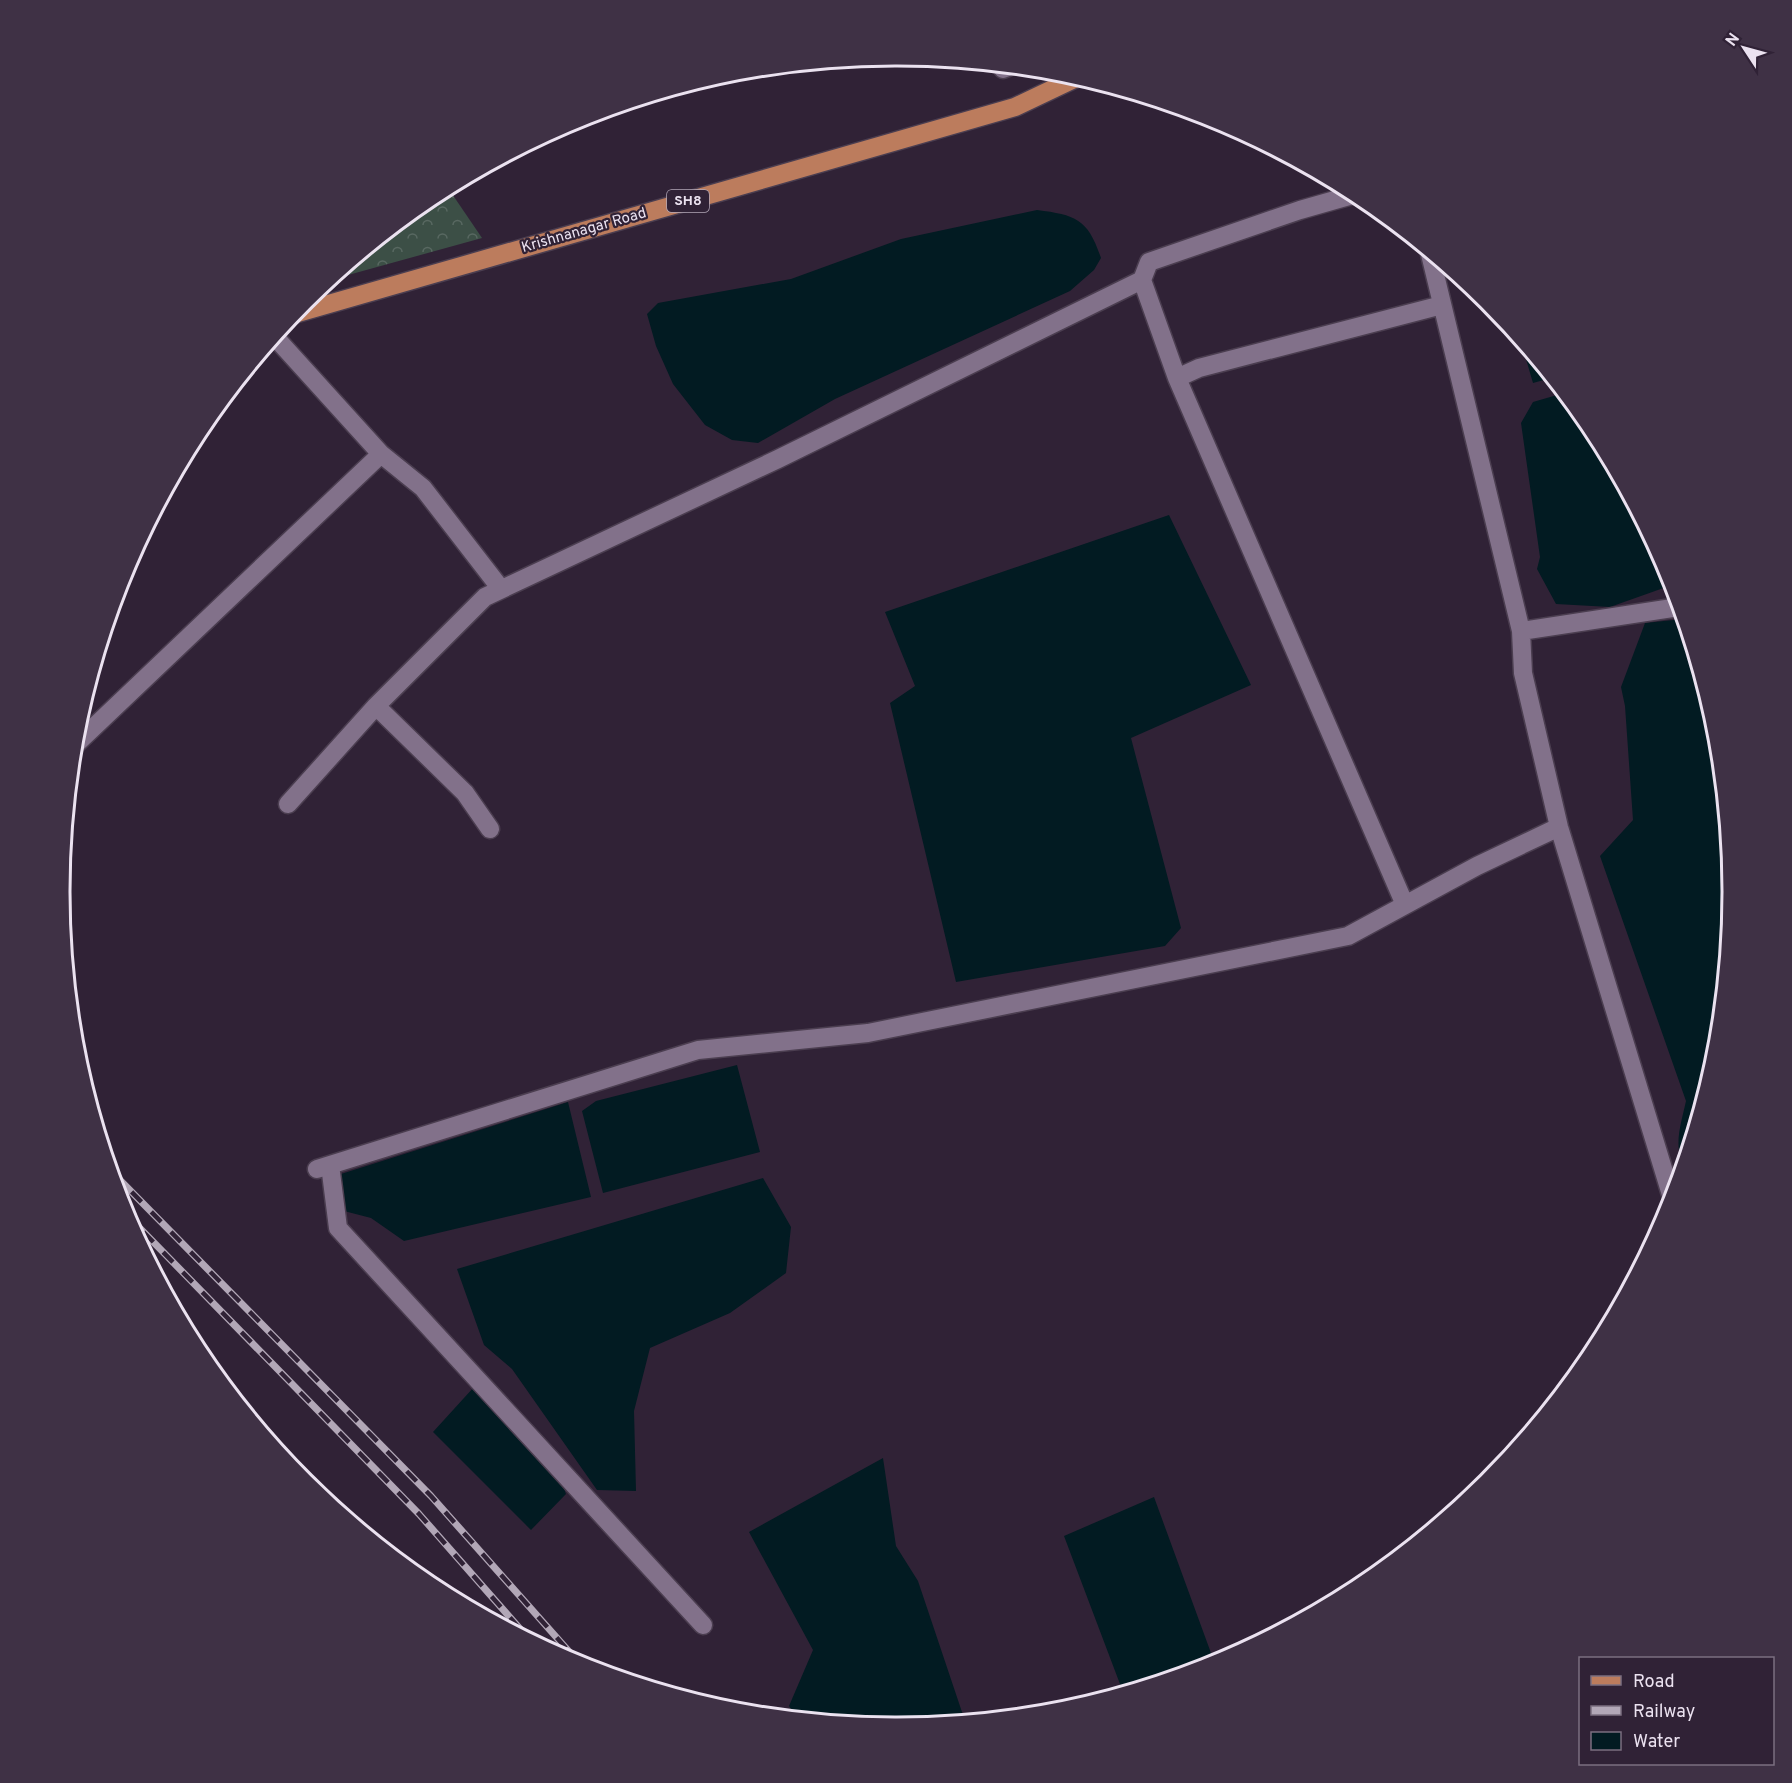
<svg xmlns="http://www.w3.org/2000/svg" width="1792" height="1783" viewBox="0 0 1792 1783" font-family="Overpass,sans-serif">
<defs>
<pattern id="forest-crowns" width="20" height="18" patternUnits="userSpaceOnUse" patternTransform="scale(1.5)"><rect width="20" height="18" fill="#3c4f46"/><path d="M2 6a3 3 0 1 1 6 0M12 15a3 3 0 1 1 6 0" fill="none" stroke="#586861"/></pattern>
</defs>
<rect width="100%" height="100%" fill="#302236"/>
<!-- forest -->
<path fill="url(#forest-crowns)" d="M448,188L482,238L330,280L432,196Z"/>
<!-- water -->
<path fill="#021b22" d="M1037,210C1076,215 1088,219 1101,258L1094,270L1070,291L835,399L758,443L732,440L705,425L673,384L656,346L647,314L658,303L791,279L901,239Z
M1521,342L1551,378L1533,383Z
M1564,393L1591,427L1668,572L1672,585L1610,607L1556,604L1537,569L1540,557L1521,423L1533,402Z
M1169,515L1251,685L1131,738L1181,928L1165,946L956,982L890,703L915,686L885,612Z
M1683,619L1716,729L1732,892L1716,1055L1683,1163C1673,1145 1682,1120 1686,1101L1600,856L1633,820L1625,706L1621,687L1645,623Z
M737,1065L760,1152L603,1193L582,1111L596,1101Z
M568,1102L591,1197L404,1241L371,1218L344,1211L341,1174Z
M763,1178L791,1227L786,1273L730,1313L650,1348L634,1411L636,1491L597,1490L512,1369L484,1345L457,1269Z
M474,1387L548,1447L566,1494L531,1530L433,1432Z
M883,1458L896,1546L918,1581L965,1721L896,1727L797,1718L789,1706L813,1650L749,1532Z
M1154,1497L1215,1664L1123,1692L1064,1536Z"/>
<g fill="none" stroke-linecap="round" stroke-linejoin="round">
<defs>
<path id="minor" d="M1001,66L1003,69L1008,67
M1430,254L1521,631L1523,673L1559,827L1672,1198
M1142,280L1177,378L1405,905
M275,337L381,454L423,488L501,589
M1177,378L1199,368L1442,305
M1521,631L1679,607
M376,706L465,793L490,829
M74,746L381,454
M288,804L376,706L485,597L778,459L1142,280L1149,262L1300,210L1356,194
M330,1165L338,1228L703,1625
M317,1169L698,1050L868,1033L1348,936L1477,866L1559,827"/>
<path id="major" d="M294,314L1015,107L1078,77"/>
</defs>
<!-- minor casing -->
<use href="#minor" stroke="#4b3e50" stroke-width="21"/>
<!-- major casing -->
<use href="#major" stroke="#4b3e50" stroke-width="21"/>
<!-- minor -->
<use href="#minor" stroke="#82718a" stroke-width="18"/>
<!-- major -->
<use href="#major" stroke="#bc7c5d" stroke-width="18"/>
<defs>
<path id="rail" d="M112,1172L431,1496L581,1665
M124,1212L419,1514L529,1639"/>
</defs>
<!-- rail casing -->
<use href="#rail" stroke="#b2a7b7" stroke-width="7"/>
<!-- rail -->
<use href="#rail" stroke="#302236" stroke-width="4.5" stroke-dasharray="14" stroke-linecap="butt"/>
</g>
<g text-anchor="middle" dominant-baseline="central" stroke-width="4.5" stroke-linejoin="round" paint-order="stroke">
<!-- shield labels -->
<rect fill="#302236" stroke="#b3a8b8" stroke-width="1.5" x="667" y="190" width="42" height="22" rx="4.5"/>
<g font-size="14" font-weight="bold" fill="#ebe2f0">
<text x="688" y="201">SH8</text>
</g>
<!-- street labels -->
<g font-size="15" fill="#ebe2f0" stroke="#302236">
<text transform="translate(584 231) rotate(-16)">Krishnanagar Road</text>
</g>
</g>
<!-- crop -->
<path d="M0 0H1792V1783H0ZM895 66H897A825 825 0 0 1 1722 891V892A825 825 0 0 1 897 1717H895A825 825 0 0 1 70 892V891A825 825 0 0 1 895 66Z" fill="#3f3145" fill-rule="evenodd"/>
<path fill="none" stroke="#ebe2f0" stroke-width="3" d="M895 66H897A825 825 0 0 1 1722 891V892A825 825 0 0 1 897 1717H895A825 825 0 0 1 70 892V891A825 825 0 0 1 895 66Z"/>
<!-- legend -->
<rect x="1579" y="1657" width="195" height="108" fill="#302236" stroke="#7b6f80" stroke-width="1.5"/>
<rect x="1591" y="1676" width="30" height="9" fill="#bc7c5d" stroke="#7b6f80" stroke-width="1.5"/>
<text x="1633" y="1687" font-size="18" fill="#ebe2f0">Road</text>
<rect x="1591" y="1706" width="30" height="9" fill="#b2a7b7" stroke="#7b6f80" stroke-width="1.5"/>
<text x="1633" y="1717" font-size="18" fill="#ebe2f0">Railway</text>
<rect x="1591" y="1732" width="30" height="18" fill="#021b22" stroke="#7b6f80" stroke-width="1.5"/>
<text x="1633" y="1747" font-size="18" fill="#ebe2f0">Water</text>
<!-- north arrow -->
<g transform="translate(1744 48) rotate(306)" stroke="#302236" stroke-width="4.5" paint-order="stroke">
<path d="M0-4.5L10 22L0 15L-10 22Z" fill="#ebe2f0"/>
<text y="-9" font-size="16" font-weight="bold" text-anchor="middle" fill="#ebe2f0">N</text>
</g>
</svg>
